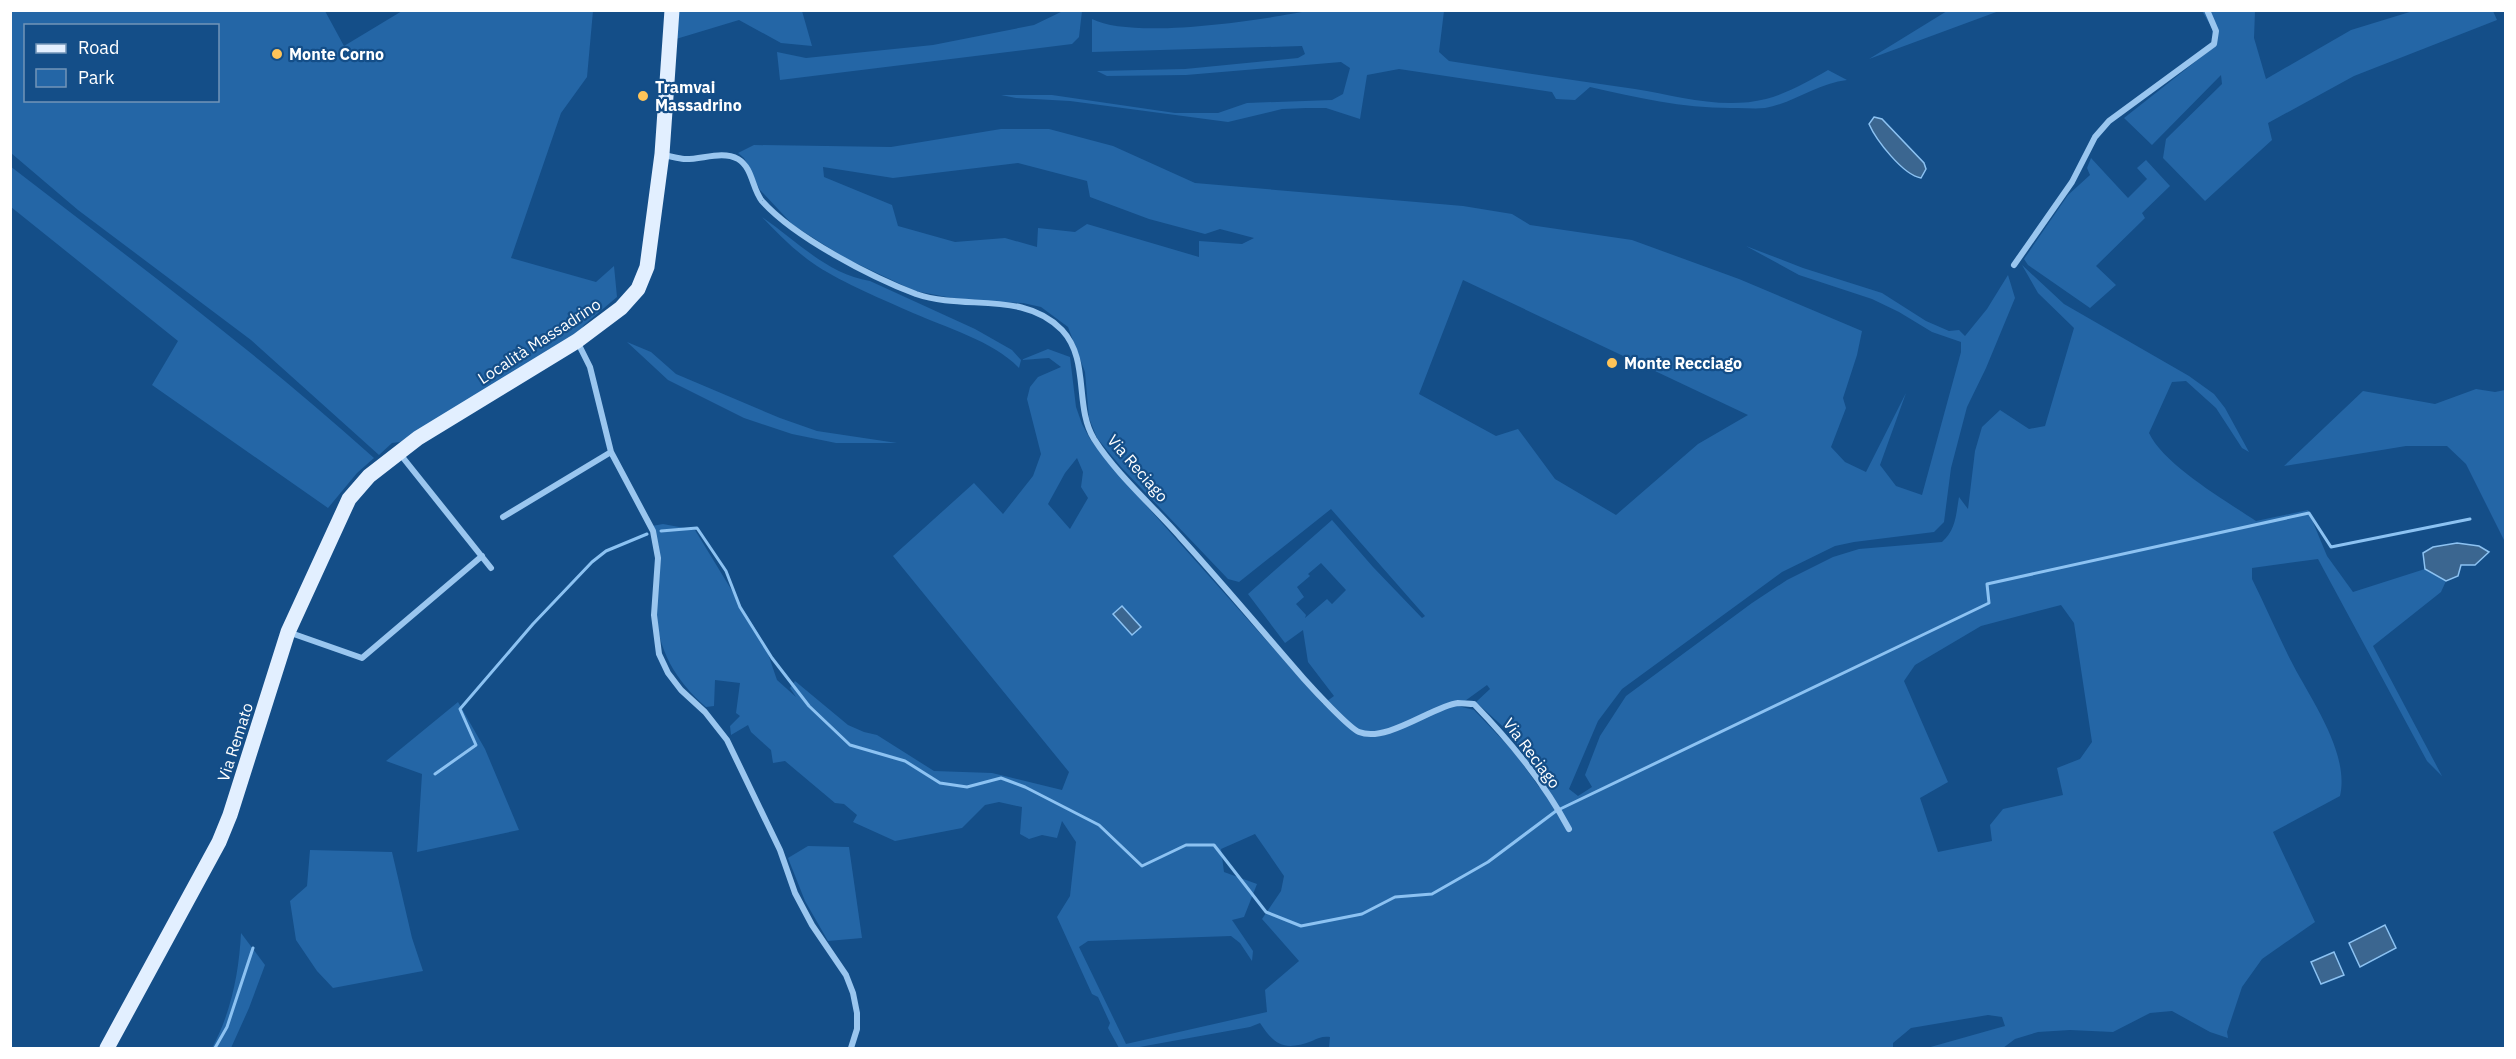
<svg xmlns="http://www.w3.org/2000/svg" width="2516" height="1059" viewBox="0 0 2516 1059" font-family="'IBM Plex Sans',sans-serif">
<rect width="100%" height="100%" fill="#144e88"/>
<!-- green -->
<path fill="#2466a6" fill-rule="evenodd" d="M1065,10L1082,11L1079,37L1072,44L780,80L777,52L806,58L933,45L1034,25Z
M1947,10L1999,11L1869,59L1947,11Z
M10,11H325L344,46L402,11H593L587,77L561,113L511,258L596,282L614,266L617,297L584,325L576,337L400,442L392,443L379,455L251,340L78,210L11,153ZM26,26H218V100H26Z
M678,11H802L812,46L781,43L739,20L676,39Z
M1307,11H1444L1439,52L1449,61C1511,71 1573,80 1635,89C1678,96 1722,110 1766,99C1788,93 1809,81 1828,70L1847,80C1818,83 1794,103 1765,108C1756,109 1746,108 1737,108C1686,109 1639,98 1590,87L1575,100L1556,99L1552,92L1399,69L1367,75L1360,119L1326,108H1306L1282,109L1228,122L1070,101L1016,98L1001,95H1052L1175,113H1218L1247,103L1332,100L1343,94L1350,68L1341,62L1186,75L1107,76L1097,71L1185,69L1298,58L1305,54L1302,46L1092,52V19C1133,40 1261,20 1307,11Z
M2202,11H2255L2254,38L2266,79L2351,30L2413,11H2493L2497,20L2354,76L2268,123L2272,140L2205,201L2163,158L2166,139L2222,84L2221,75L2152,145L2124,118L2214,47L2212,28Z
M1001,129H1049L1113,146L1195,183L1463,206L1512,214L1530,225L1632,240L1739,279L1862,331L1857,355L1843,398L1846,408L1831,447L1845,462L1866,472L1906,393L1880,465L1896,486L1922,495L1961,352V342L1932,332L1899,312L1872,299L1799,275L1746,246L1803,268L1882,293L1926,321L1949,331L1959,330L1965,336L1987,309L2008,275L2015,298L1986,368L1967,407L1951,468L1944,522L1934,532L1854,542L1835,546L1782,572L1622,689L1598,721L1569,789L1578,796L1592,787L1585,775L1600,736L1626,696L1752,603L1787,580L1833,557L1859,549L1942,542C1956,530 1956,514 1959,497L1968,509L1975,451L1982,427L2000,410L2029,429L2045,426L2074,328L2038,293L2022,265L2064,304L2189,376L2214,394L2225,408L2249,452L2242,448L2216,408L2186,381L2172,382L2149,433C2164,465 2226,501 2256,521L2308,510L2327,556L2353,592L2425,569L2446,581L2441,592L2373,646L2442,776L2427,761L2318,559L2252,568V579C2265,605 2277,633 2290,659C2309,697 2350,752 2340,796L2273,832L2315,922L2262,959L2242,987L2227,1032L2228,1038L2210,1032L2172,1011L2150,1013L2113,1032L2070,1030L2038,1032L2015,1039L2003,1048H1927L2005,1026L2002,1017L1988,1015L1911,1028L1893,1043V1048H1329L1330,1037C1323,1036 1318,1038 1312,1041C1285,1051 1275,1046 1260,1023L1250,1027L1134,1048H1119L1108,1028L1110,1023L1098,997L1092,994L1057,917L1070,896L1076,842L1062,821L1057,838L1042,835L1029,839L1020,834L1022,807L999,802L985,805L962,828L895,841L853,822L857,815L844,804L835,803L785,761L773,763L771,750L751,732L748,725L731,735L730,726L740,716L736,713L740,683L715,680L714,706L706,707C673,679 653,642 657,599C659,573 664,551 652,526L663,524L695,530L765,645L777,680L796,697L790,688L795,681L848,725L864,732L877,735L934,771L992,773L1062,790L1069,772L893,556L974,483L1003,514L1033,476L1041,454L1027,399L1030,387L1038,377L1061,367L1049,358L1021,360L1019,368C995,342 945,327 913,313C884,300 843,283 817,266C796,252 779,235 762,217C797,241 827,274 870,281L975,329L1012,350L1021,360L1048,349L1070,357L1076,407L1082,424L1090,439L1112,467L1323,704L1334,696L1308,662L1303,630L1285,643L1248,594L1332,520L1373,567L1422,618L1425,616L1331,509L1239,582L1228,579L1121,467L1097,438L1089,418L1085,372L1068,327L1041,307L1023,303L968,301L915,291L845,258L793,225L760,190L744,158L738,153L754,145L891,147ZM1018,163L1087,181L1090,197L1149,219L1205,234L1220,229L1254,238L1242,244L1199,241V257L1087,224L1075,232L1038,228L1037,247L1005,238L955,242L898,226L892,205L824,177L823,167L893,178ZM1463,280L1748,415L1698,444L1616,515L1555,479L1518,429L1496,436L1419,394ZM1077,458L1083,472L1081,487L1088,498L1070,529L1048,504L1065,473ZM1321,563L1346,590L1332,604L1327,599L1305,618L1306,615L1296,604L1304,597L1297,587L1310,576L1308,574ZM2061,605L2074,623L2092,742L2080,759L2057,768L2063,795L2003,809L1990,825L1992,841L1938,852L1920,798L1948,782L1904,681L1915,665L1981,626ZM1487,685L1490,689L1476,702L1510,733L1546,788L1539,787L1514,752L1474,710L1458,706ZM1255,834L1284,876L1281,891L1262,919L1299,961L1265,990L1267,1012L1126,1044L1079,947L1088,941L1231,936L1240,943L1252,961L1253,951L1232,920L1244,917L1257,884L1224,872L1221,849Z
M2091,158L2128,198L2147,179L2137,168L2146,160L2170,186L2142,213L2145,218L2096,266L2116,285L2090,308L2028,265L2024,259L2068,195L2090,175L2087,168Z
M10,166C133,261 259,354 374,458L357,473L328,508L152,385L178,341L11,207Z
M627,342L651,352L676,374L780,418L817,431L897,443H836L792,434L744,418L668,380Z
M2476,389L2495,392L2505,390V542L2466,464L2447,446H2406L2284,466L2363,391L2435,404Z
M458,702L485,749L519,830L417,852L422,774L386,761Z
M808,846L849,847L862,938L828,941L805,901L788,858Z
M310,850L392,852L412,938L423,971L333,988L317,971L296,940L290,901L307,886Z
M241,933L265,965L249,1008L231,1048H212C231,1013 239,973 241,933Z"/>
<!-- water -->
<path fill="#3b6690" stroke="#8cc2f2" stroke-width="1.5" d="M1874,117L1882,119L1924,163L1926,169L1921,178C1903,175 1876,140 1869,124Z
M2457,543L2479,546L2489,552L2475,565H2461L2458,576L2446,581L2425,569L2423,553L2433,547Z
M1122,606L1141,627L1132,635L1113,614Z
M2385,925L2396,948L2360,967L2349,943Z
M2334,952L2344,975L2321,984L2311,962Z"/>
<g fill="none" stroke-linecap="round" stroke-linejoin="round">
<!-- stream -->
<path stroke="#8cc2f2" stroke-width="3" d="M661,531L697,528L726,571L740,607L772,658L809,706L850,745L905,761L940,783L967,787L1001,778L1025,787L1099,825L1142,866L1186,845H1214L1266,912L1301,926L1362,914L1395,897L1432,894L1488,862L1556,811L1989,603L1987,584L2309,513L2331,547L2470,519
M435,774L476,745L460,709L533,624L592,562L606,551L647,534
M215,1048L227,1027L253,948"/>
<!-- minor -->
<path stroke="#9ac6ef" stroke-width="6" d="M662,155C669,156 677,158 684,159C701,160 722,150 738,159C753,168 752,189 762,201C794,237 871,277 916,294C965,311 1023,290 1062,330C1090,360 1074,406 1094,439C1117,475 1153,506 1181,538C1223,584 1263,632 1304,679C1313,689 1349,728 1359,732C1387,743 1433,706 1458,703C1463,703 1469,704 1474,704C1510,741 1545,784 1569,829
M2014,265L2072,182L2095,137L2109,121L2214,44L2216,31L2207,10
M577,341L590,367L611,452L653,531L658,558L654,615L659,654L668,673L681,690L705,712L727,740L780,850L795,893L812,925L846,975L853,993L857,1013V1029L851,1048
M400,454L491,568
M503,517L611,452
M288,632L362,658L482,556"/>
<!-- primary -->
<path stroke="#e2efff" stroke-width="15" d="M107,1048L219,842L230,815L288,632L349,499L369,476L418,438L577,341L621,308L638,289L647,267L662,154L672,10"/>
</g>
<!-- markers -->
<g fill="#ffc458" stroke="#144e88" stroke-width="2">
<circle cx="277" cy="54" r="6"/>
<circle cx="643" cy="96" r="6"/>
<circle cx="1612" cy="363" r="6"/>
</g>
<g text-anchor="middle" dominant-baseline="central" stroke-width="4.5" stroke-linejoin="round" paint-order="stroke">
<!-- poi labels -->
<g font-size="16" font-weight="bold" fill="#fff" stroke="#144e88" text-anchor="start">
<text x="289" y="54">Monte Corno</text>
<text x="655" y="87">Tramvai<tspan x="655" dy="18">Massadrino</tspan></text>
<text x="1624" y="363">Monte Recciago</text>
</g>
<!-- street labels -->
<g font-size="16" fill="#fff" stroke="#144e88">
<text transform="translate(539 341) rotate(-33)">Località Massadrino</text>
<text transform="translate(1138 468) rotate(49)">Via Reciago</text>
<text transform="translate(235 742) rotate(-72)">Via Remato</text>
<text transform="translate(1532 753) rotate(53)">Via Reciago</text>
</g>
</g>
<!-- border -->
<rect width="2516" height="1059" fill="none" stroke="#ffffff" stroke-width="24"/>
<!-- legend -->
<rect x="24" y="24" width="195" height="78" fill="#144e88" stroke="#7295b8" stroke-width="1.5"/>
<rect x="36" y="44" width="30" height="9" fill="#e2efff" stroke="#7295b8" stroke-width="1.5"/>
<text x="78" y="54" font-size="18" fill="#ffffff">Road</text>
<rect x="36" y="69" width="30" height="18" fill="#2466a6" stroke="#7295b8" stroke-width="1.5"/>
<text x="78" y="84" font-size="18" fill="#ffffff">Park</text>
</svg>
